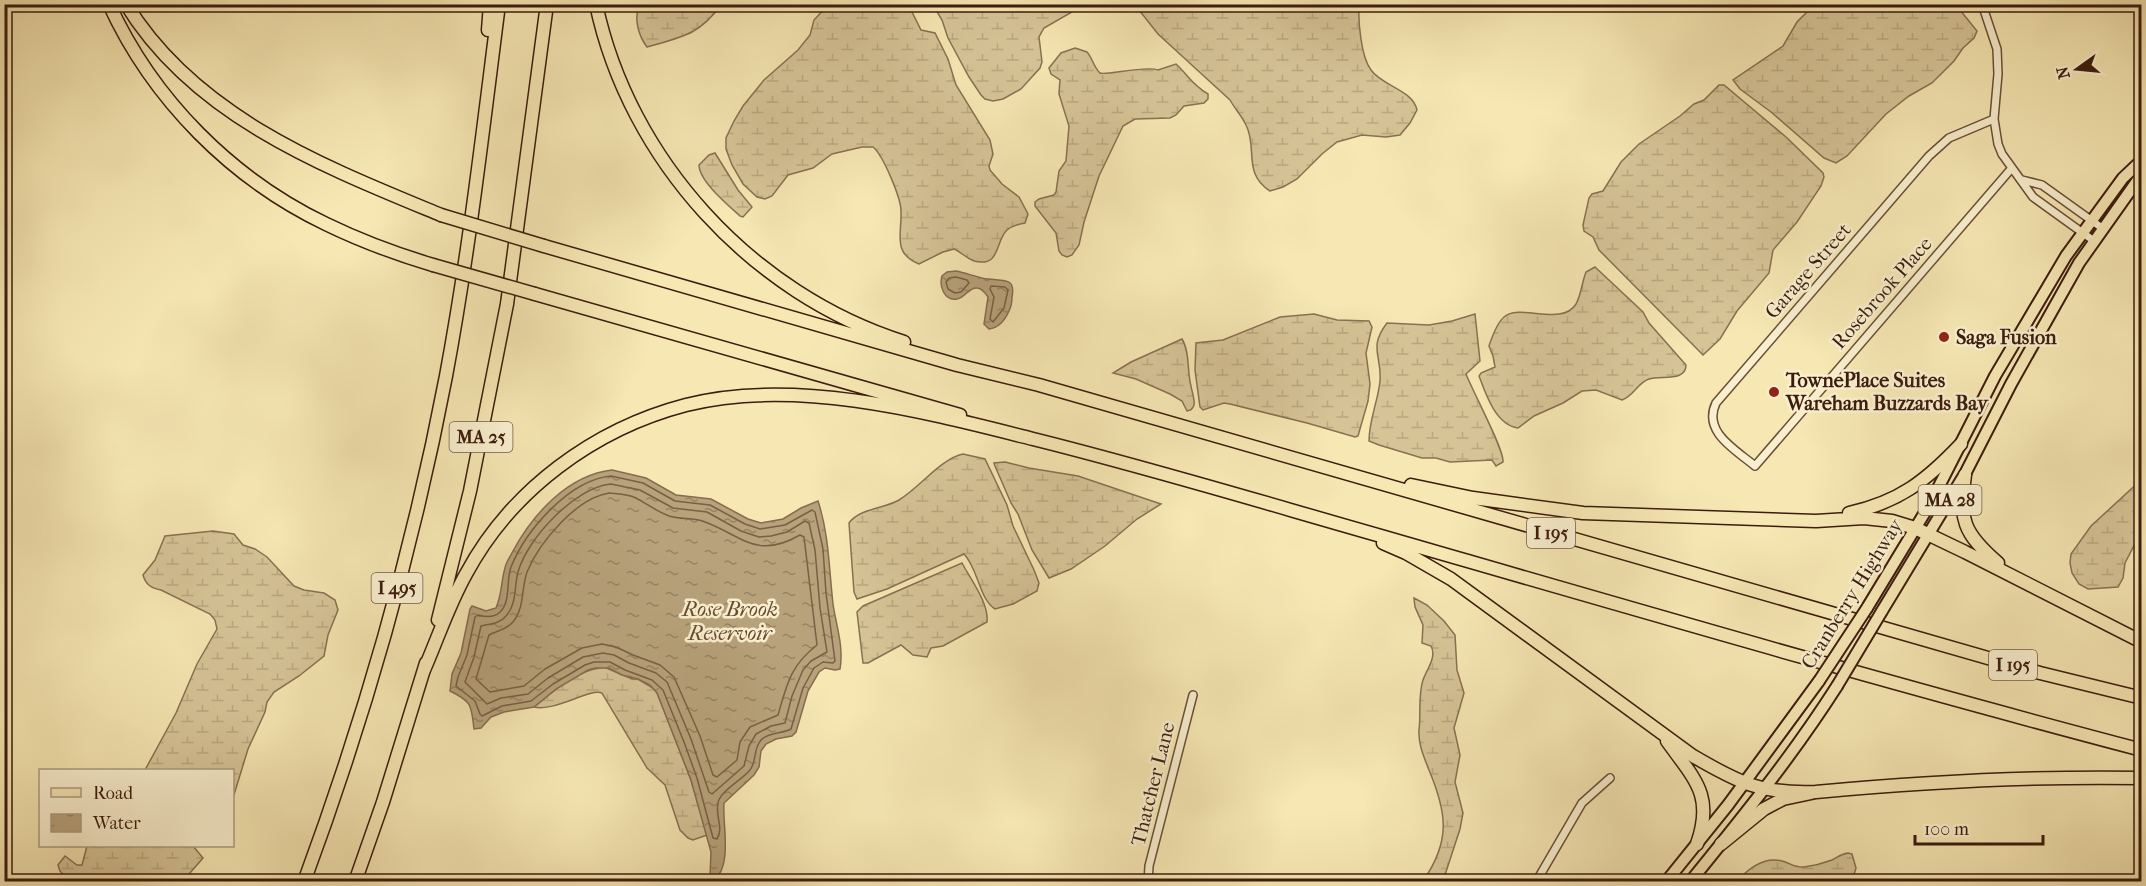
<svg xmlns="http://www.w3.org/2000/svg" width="2146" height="886" viewBox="0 0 2146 886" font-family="'IM FELL French Canon',serif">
<defs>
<pattern id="wetland-marsh" width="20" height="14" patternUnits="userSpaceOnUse" patternTransform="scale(1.5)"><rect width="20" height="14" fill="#d6c497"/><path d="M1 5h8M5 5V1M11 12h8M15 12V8" fill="none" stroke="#b9a881"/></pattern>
<pattern id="water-ripples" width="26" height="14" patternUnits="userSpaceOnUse" patternTransform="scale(1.5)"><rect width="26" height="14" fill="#b7a27b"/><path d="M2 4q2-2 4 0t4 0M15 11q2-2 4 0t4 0" fill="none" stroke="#968363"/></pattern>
</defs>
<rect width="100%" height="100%" fill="#f6e7b3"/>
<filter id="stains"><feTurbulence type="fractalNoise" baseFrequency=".00333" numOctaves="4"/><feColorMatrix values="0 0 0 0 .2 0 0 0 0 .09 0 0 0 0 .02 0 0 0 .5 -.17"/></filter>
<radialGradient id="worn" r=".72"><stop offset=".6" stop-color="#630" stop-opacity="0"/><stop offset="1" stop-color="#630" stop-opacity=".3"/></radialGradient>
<!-- wetland -->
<path fill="url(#wetland-marsh)" stroke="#897052" stroke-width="1.5" d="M1815,4L1956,5L1977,31L1974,38L1963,48L1954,61L1932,83L1909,96L1886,114L1847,156L1836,163L1824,158L1771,112L1740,89L1733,80L1783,46L1797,22Z
M639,5V4L721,5C699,35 682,37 647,47C638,35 634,19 639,5Z
M828,5H910L912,12L921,30L935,33L948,59L956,85L990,140L993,154L989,166L990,170L1002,184L1019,197L1028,214L1025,223C1019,224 1012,226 1007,230C995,241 1001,268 974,261C966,258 961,252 954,249L943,252L919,264C892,253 902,234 901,211C901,198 883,155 873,147H862L832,154L813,168L788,175L772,196L765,199L757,197L743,184L732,165L726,149V138L734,121L743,106L764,80L798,50L810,35L814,20Z
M933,5H1084L1044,28L1039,37L1042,62L1040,68L1021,89L1003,99L993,101L985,99L981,95L969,77L948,38L942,20Z
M1135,5H1359C1358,21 1361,57 1371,70C1382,86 1413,90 1417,110L1410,123L1400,135L1386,137L1362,135L1337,142L1322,154L1297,179L1283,187L1270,191C1242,173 1258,148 1246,125C1242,116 1235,109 1230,100L1158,34Z
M1075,48L1087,52C1092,57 1094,68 1100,73C1105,76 1146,65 1158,70L1176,64C1189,76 1191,84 1208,94V99L1204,103L1184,106L1176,115L1170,118L1135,119L1123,126L1099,176L1084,222L1079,245L1072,255L1067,257L1062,255L1059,251L1056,233L1035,206V202L1039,199L1054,195L1056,192L1059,171L1066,161L1069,126L1059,94L1060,80L1051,74L1049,68L1061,53Z
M1719,85H1724L1786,137L1823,173L1824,177L1821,186L1797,222L1773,250L1769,273L1737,311L1720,339L1703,355L1599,250L1593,237L1584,231L1583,225L1589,198L1592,194L1603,191L1621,162L1639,144L1680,116L1694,104L1704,100Z
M715,153L738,190L752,207L743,217L740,216C728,205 699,181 699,165L709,155Z
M1595,267L1643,312L1649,323L1686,365C1686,382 1661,375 1649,379C1637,383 1634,396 1622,400L1596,390L1582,391L1563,403L1534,416L1518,428C1496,425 1486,395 1479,376L1481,373L1495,367L1493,356L1489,346C1492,337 1497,323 1504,317C1520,303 1562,327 1576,304C1581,295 1582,282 1586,272Z
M1314,314L1337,320L1369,321L1372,327L1366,353L1370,384L1368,401L1358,436L1355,437L1307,423L1230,404L1224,403L1203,410L1200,407L1195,370L1196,343L1223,340L1280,317Z
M1475,314L1480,361L1466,374C1472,390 1505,451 1503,462L1496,466L1492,460L1450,462L1436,458H1422L1379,445L1369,441C1369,420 1378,401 1380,381C1382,355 1368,348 1387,323L1429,325L1452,321Z
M1182,339C1190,352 1187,372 1191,386C1192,392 1195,400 1194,405C1192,410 1191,410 1187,411L1182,401L1170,394L1136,379L1113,373L1131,362Z
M963,454L985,459L1007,505L1013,526L1034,570L1039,583L1037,591L1013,604L995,609C979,599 978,568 964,554L887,589L857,599L854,592L849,523C860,508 884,509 899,500C919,488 942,458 963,454Z
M1005,462L1029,468L1078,476L1161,504L1137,519L1105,546L1071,569L1049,578L1032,550L1018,514L1011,503L995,466L994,463Z
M2141,480V532L2125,563L2123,578L2118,587L2088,589L2079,584L2072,573L2070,563L2071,554L2091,526Z
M213,531L234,534L243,545L255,549L267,557L294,586L304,590L324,593L335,600L338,610L328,635L324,656L299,676L274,692L267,702L265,712L248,749L233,798L232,770H145L176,713L197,664L217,629L215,620L210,614L161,590C151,588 146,585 143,575L155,560L165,536Z
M962,563C971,580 989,603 987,622L943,646L931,648L927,657L913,655L901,645L868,663H863L857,612L863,606Z
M1414,598L1427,605L1444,621L1455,635L1457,670L1464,693L1454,728L1460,755L1455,782L1463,813L1460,829L1443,881H1423C1451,841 1447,813 1429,770C1424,757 1418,744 1419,730C1421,714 1418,695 1423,680C1427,669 1437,657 1431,646L1422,643L1423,625L1415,607Z
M604,667L632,679H638L656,690L691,780L707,835L693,840L688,838L680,830L665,785L647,768L602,693C589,688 556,712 534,707C554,691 577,670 604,667Z
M87,846H193L203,858L183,881H69L60,871L58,865L65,856L77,865H82Z
M1848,853L1852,854L1856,868L1852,881H1737C1748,869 1764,856 1782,861C1790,863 1795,868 1804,867C1812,866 1824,863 1832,860C1838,857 1841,854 1848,853Z"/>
<!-- water -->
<path fill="url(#water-ripples)" stroke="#866c4f" stroke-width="1.5" d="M956,271C967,273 978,278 988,279C1003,281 1016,277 1012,297C1012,302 1011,307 1009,311C1005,320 999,328 989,329L984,324L988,297C986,294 982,288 977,288C969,287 965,298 957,299C944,301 939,286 942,276L947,272Z
M612,470L646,478L676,495L711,499L748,519L761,523L783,519L801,508L818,501C829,534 829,569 833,604C836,625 844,647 840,669L835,670L825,668L819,672L808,691L796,732L792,736L776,739L766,744L761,751L759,767L754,775L724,803C722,822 733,866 714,880L710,876L711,852L691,780L657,693L650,685L638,679L622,675L609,668H595L588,670L556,689L534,707L504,712L491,717L481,728L474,729C471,706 473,702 450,691L452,674L461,653L470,609L472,606L486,611L496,608C502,595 501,581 505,568C506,562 510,557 513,551C533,514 568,475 612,470Z"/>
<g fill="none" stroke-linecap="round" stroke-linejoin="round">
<!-- shore -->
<path stroke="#7a5f44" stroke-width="1.5" d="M956,277L967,280L969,283L961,292L955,293L948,289L946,282L949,278Z
M991,286L1005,287L1008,290L1004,308L993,322L990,319L994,297L990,289Z
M611,476L643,483L675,501L710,505L745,524L760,529L785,525L812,510L815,512L823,549L826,593L835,661L833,663L823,662L814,668L803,688L791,729C782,734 769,732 761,740C753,749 757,761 750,770C742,780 720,791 718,803C715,816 724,828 717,839L713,838L697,778L684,742L663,690L652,680L625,670L610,662H594L585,665L553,684L531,701L502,706L482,716L480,714L475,701L456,686L458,677L467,655L475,617L478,615C485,617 494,618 500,612C511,602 506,580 511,567C526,530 569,480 611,476Z
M611,484L640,490L673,508L707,512L741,531L759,537L771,536L787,532L805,521L809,523L815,550L820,608L827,652L811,661L803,670L792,696L785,723L771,726L756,734L749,746L744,766L712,794L709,792L691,739L667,682L656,673L629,663L614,655L603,653L583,657L548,678L528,694L501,698L487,704L465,682L474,657L481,626C489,624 500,624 506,616C517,604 514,587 518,572C527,539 575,487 611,484Z
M609,493C618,494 628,494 636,498C647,504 658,512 669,516C681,520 694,517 705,522C743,536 756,560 800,535L804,537L817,645C790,666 787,684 778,715L750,727L740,742L737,760L717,777L713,775L700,736L674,677L660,665L633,655L616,647L602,644L582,648L545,669L524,686L490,692L476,679L489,635C497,631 507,629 513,622C525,607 521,589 527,572C539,543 576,498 609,493Z"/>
<defs>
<path id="minor" d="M1982,4L1997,49L1998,74L1994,119L1998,144L2002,154L2033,197L2094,241
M1994,119L1949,138L1929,156L1716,403C1702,432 1736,450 1755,466L2011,169
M2022,180L2042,185L2102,228
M1148,882L1149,866L1193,695
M1536,882L1582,803L1610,778"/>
<path id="primary" d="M1867,608L1930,504L1995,376L2066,256L2123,178L2142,160
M1882,611L1966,472L2011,384L2079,263L2142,174
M1666,882L1728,805L1819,681
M1690,882C1742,818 1793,755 1837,686"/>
<path id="motorway" d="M109,4C153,100 232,179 326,224C361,241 396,254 433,265
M126,4C195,117 325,167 441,215
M596,4C629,160 752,294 904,342
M488,30L490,4
M544,246L957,365L1039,385L2040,673L2142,698
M535,294L960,415
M1965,475C1959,520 1963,533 1998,563
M1411,485L1473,498L1583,513L1816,521L1864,518L1892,521L1915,528L1965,552L2142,642
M1849,513C1899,502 1926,481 1961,444
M1383,543L1406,553L1451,579L1693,756C1739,783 1761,794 1816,792
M438,620L470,491L507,304L547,4
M424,670C438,638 449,604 466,574C511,490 594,429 686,405C795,377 926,412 1033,439C1150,468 1265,503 1381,536C1634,609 1887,683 2142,750
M1667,741C1695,780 1714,795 1697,844
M1721,844L1764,809L1783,799L1816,792C1924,782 2033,776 2142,778
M304,882C365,717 413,549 446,376C469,253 483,129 499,4
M355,882L383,802L426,663"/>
</defs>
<!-- minor casing -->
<use href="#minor" stroke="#6a4f37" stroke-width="10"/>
<!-- primary casing -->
<use href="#primary" stroke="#3c1c0e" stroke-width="14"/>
<!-- motorway casing -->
<use href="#motorway" stroke="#3c1c0e" stroke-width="15"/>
<!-- minor -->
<use href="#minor" stroke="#f9efce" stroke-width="7"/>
<!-- primary -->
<use href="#primary" stroke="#f6e7b3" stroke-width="10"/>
<!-- motorway -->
<use href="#motorway" stroke="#f6e7b3" stroke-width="12"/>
<defs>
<path id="primary-bridge" d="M1819,681L1867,608
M1837,686L1882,611"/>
<path id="motorway-bridge" d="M441,215L544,246
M433,265L535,294"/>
</defs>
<!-- primary-bridge casing -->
<use href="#primary-bridge" stroke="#3c1c0e" stroke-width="14" stroke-linecap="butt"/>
<!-- motorway-bridge casing -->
<use href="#motorway-bridge" stroke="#3c1c0e" stroke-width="15" stroke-linecap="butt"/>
<!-- primary-bridge -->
<use href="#primary-bridge" stroke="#f6e7b3" stroke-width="10"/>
<!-- motorway-bridge -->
<use href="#motorway-bridge" stroke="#f6e7b3" stroke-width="12"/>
</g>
<!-- markers -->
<g fill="#8f2418" stroke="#f9efce" stroke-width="2">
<circle cx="1944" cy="337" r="6"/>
<circle cx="1774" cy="392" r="6"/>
</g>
<g text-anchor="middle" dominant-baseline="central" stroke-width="5" stroke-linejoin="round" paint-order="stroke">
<!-- shield labels -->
<g fill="#f9efce" stroke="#755b48" stroke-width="1.5">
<rect x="449.5" y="422" width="63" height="30" rx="4.5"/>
<rect x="1918.5" y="485" width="63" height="30" rx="4.5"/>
<rect x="1527" y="518" width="48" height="30" rx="4.5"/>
<rect x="371.5" y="573" width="51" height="30" rx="4.5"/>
<rect x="1989" y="650" width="48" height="30" rx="4.5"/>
</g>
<g font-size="18" font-weight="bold" fill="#3c1c0e">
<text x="481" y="437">MA 25</text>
<text x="1950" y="500">MA 28</text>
<text x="1551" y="533">I 195</text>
<text x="397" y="588">I 495</text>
<text x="2013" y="665">I 195</text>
</g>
<!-- street labels -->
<g font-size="20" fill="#3c1c0e" stroke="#f9efce">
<text transform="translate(1808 271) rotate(-49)">Garage Street</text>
<text transform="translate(1882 293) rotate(-49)">Rosebrook Place</text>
<text transform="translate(1852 594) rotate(-58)">Cranberry Highway</text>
<text transform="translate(1153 784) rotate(-76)">Thatcher Lane</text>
</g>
<!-- poi labels -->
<g font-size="20" font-weight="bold" fill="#3c1c0e" stroke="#f9efce" text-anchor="start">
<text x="1956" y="337">Saga Fusion</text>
<text x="1786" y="380">TownePlace Suites<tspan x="1786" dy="23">Wareham Buzzards Bay</tspan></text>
</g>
<!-- water labels -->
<g font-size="21" font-style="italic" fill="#674b34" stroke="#f9efce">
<text x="730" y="609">Rose Brook<tspan x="730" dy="24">Reservoir</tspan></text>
</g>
</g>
<!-- margin -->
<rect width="2146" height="886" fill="none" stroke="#f6e7b3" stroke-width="24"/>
<rect x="6" y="6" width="2134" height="874" fill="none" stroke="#3c1c0e" stroke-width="3"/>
<rect x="12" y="12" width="2122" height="862" fill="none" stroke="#3c1c0e" stroke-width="1.5"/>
<!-- legend -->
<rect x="39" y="769" width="195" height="78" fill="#f9efce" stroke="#ad9b81" stroke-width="1.5"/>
<rect x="51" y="788" width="30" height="9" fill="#f6e7b3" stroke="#ad9b81" stroke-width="1.5"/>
<text x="93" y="799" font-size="18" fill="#3c1c0e">Road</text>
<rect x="51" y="814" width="30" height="18" fill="url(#water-ripples)" stroke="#ad9b81" stroke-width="1.5"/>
<text x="93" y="829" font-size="18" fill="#3c1c0e">Water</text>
<!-- north arrow -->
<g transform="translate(2077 69) rotate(255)" stroke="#f9efce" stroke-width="4.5" paint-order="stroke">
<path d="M0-4.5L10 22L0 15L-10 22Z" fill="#3c1c0e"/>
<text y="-9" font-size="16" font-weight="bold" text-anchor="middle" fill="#3c1c0e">N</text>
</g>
<!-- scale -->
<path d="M1915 835v9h128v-9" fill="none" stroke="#3c1c0e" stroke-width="3"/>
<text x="1924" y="835" font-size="18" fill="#3c1c0e" stroke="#f9efce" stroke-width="4.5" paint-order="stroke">100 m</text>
<rect width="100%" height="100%" filter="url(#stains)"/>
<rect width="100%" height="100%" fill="url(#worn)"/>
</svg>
